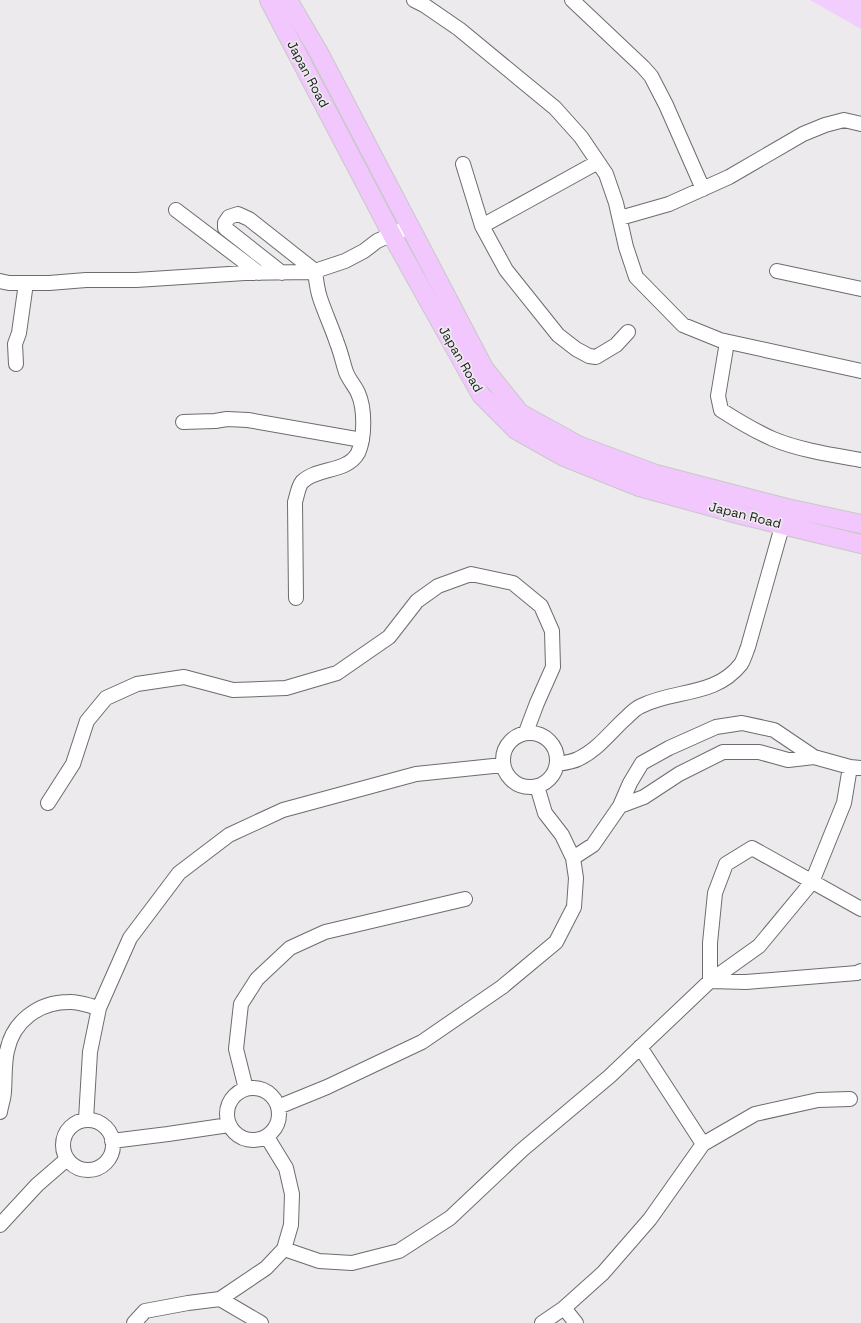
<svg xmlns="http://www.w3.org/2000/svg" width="861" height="1323" viewBox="0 0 861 1323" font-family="'Space Grotesk',sans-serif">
<rect width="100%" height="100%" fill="#eceaed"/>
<!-- green -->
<path fill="#f1cefd" d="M810,0H861V29Z"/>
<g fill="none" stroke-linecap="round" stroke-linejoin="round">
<defs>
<path id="minor" d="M414,0L424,5L459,29L555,108L581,137L606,174L616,203L626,247L636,277L683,325L720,340L861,371
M572,0L643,67L651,76L666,105L703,189
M463,164L482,226L506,270L558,335L576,349L589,356L596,357L616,345L628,332
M176,210L259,273
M620,218L669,204L729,177L803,134L825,125L844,120L861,124
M482,226L598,162
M777,271L861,289
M282,273L225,228V223L229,217L238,214L249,219L315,271C316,279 317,289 320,298C325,313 332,328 337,343C341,353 343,363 346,372C349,380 355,386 358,393C365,408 365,438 358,453C347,473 317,467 302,482C298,487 297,496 295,502L296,598
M0,281L9,283H49L86,280H136L245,273L312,272L345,261L364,251L377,241L409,227
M727,342L718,396L721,410C738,421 755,431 773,439C799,450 833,455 861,460
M16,364L15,344L19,333L26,283
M183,422L215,421L227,419L248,420L362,440
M503 760a27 27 0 1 1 54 0a27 27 0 1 1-54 0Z
M557,764C564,763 572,762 578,759C598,750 611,731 627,717C631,713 636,708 641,706C675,689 715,697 741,664C744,659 746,652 748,647L785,516
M48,803L73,764L87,721L106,698L137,684L184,677L233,690L286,688L337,673L389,637L417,601L438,586L471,574L513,583L541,606L552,631L553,667L537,703L526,732
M620,806L644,797L679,774L723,752H759L788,760L814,757
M573,858L593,845L620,806L630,783L642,763L669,748L716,727L742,723L774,730L814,757L850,767L861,768
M861,909L752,848L726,864L715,893L710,943V981L746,982L857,973L861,971
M640,1047L703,1144
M227 1114a26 26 0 1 1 52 0a26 26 0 1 1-52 0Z
M246,1089L236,1049L241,1004L257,979L290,948L325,932L465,899
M278,1107L327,1087L422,1042L502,987L556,942L574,907L576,878L573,858L562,835L545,813L537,786
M0,1112C1,1105 4,1098 4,1091C5,1078 4,1064 7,1051C13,1021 39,1002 69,1002C78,1001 89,1006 99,1008
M86,1119L90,1052L99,1008L130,938L179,873L229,835L283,810L416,774L503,765
M63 1145a25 25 0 1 1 50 0a25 25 0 1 1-50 0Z
M112,1141L168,1134L229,1125
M0,1225L37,1185L67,1159
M284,1249L319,1261L352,1263L399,1251L450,1218L522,1150L610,1076L710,981L759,946L812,882L844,803L850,767
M220,1299L261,1323
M564,1308L576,1323
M134,1323L145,1311L188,1303L220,1299L266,1268L284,1249L291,1225L292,1194L286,1168L267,1137
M542,1323L564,1308L603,1273L650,1219L703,1144L755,1114L818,1100L850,1099"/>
<path id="major" d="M269,0L399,248L481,395L516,430L564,457L639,487L745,516L861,544
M288,0L318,51L484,368L520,413L578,445L656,474L787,508L861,524"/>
</defs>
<!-- minor casing -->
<use href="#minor" stroke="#6d6b6e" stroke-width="16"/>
<!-- major casing -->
<use href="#major" stroke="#c8c8c8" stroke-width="20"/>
<!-- minor -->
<use href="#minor" stroke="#fff" stroke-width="14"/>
<!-- major -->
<use href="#major" stroke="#f1c7fe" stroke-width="18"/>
</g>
<g text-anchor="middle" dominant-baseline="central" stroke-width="3.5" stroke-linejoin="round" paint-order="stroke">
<!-- street labels -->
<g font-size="13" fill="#1a1a1b" stroke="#eceaed">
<text transform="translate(308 74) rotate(62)">Japan Road</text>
<text transform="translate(461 359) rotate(60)">Japan Road</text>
<text transform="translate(745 515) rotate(14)">Japan Road</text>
</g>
</g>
</svg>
